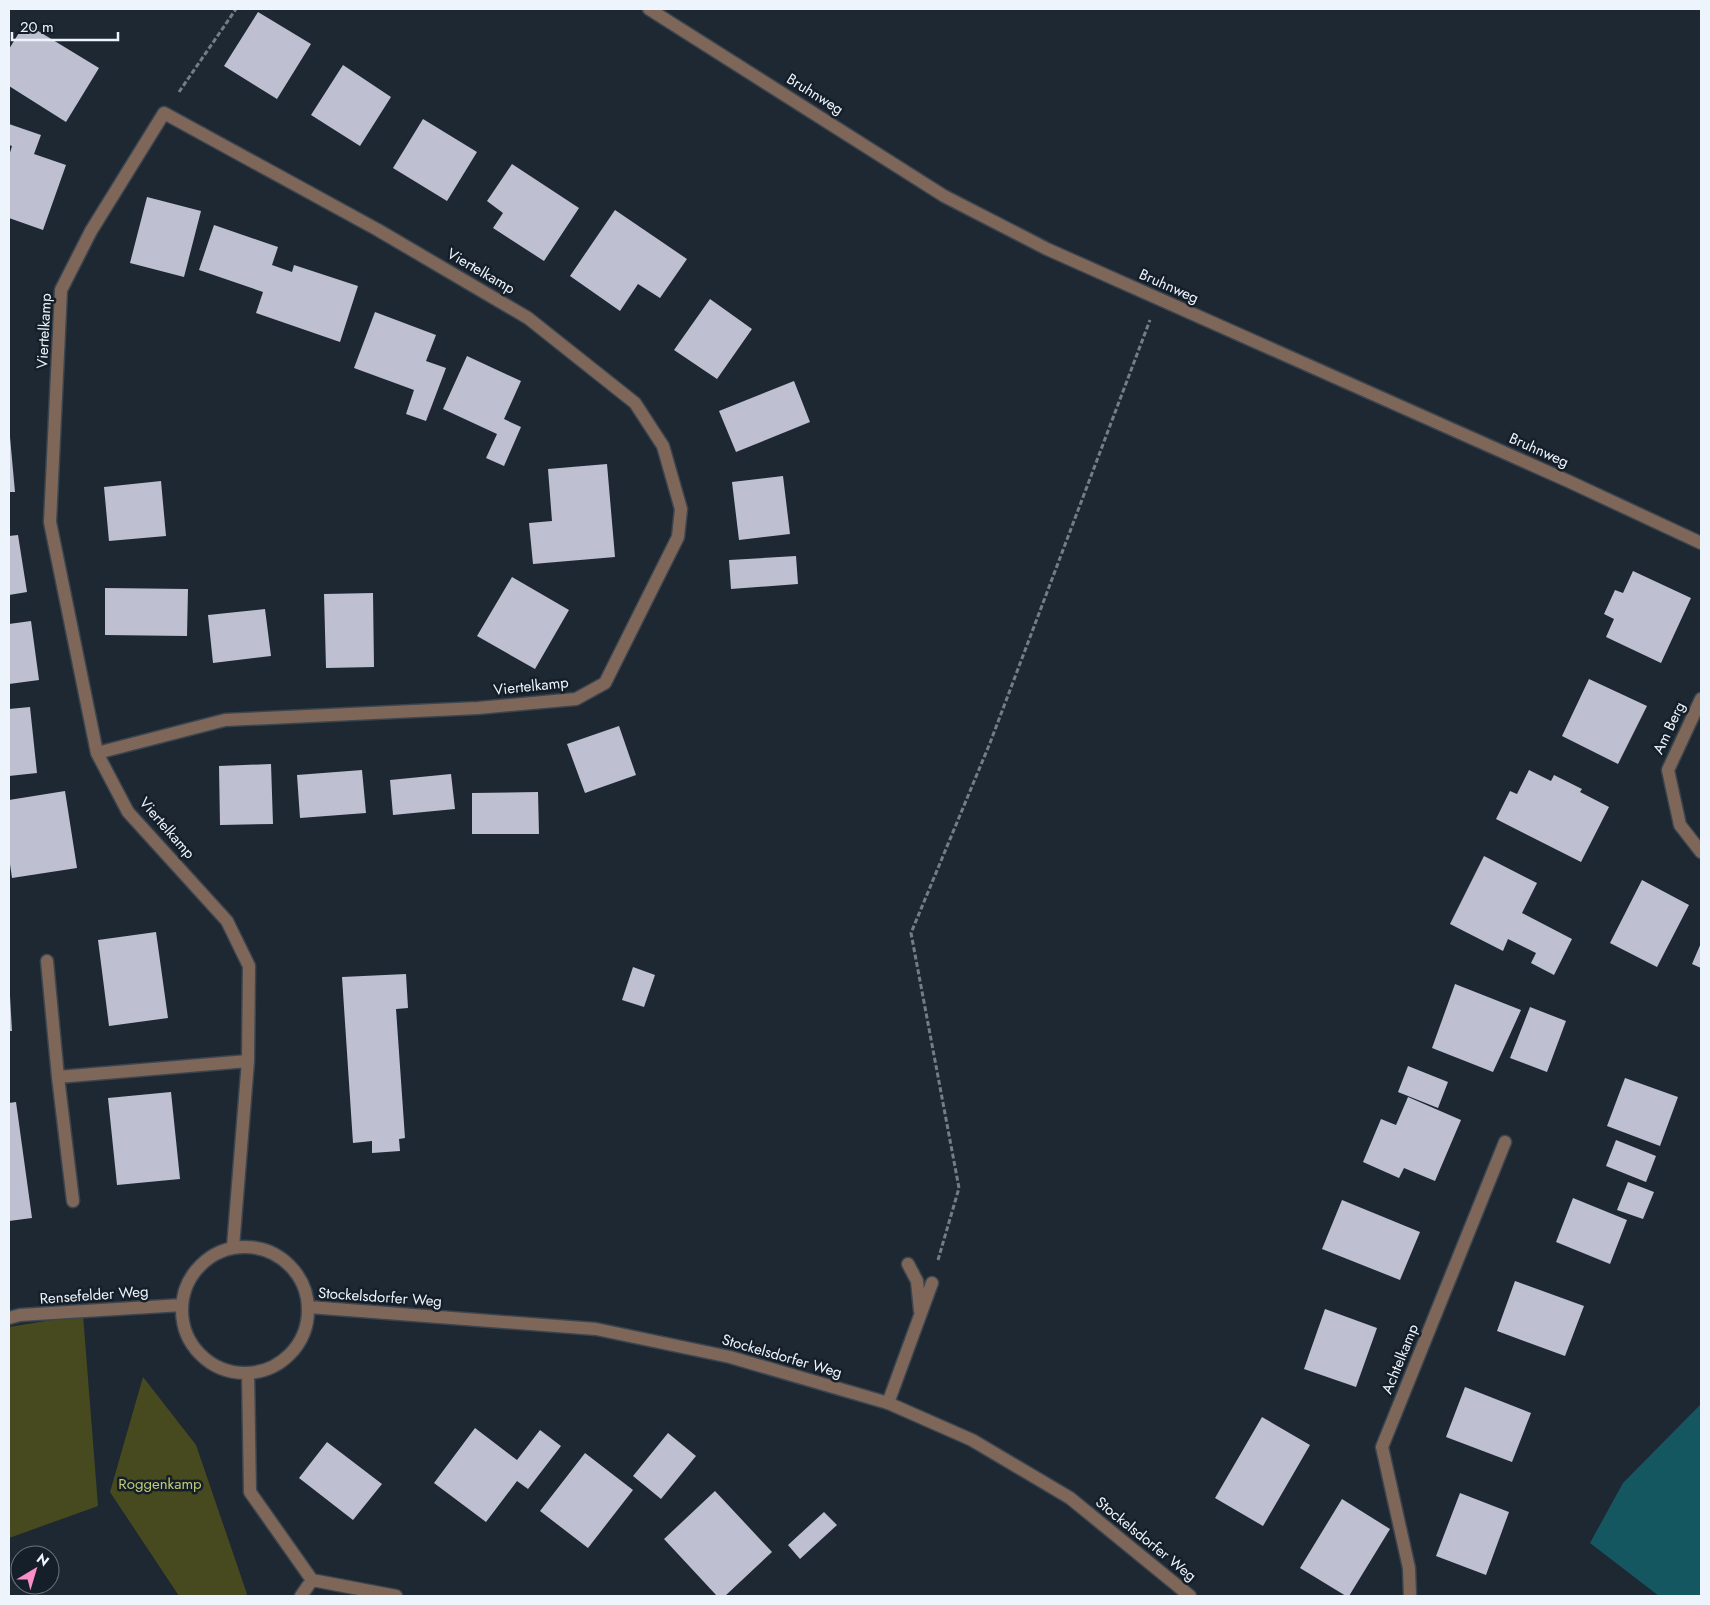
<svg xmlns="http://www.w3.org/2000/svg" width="1710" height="1605" viewBox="0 0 1710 1605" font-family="Jost,sans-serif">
<rect width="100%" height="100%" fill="#1e2833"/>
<!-- green -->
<path fill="#474a1e" d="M83,1315L98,1506L9,1538V1327Z
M143,1377L196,1445L247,1594L245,1596H179L110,1492Z"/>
<!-- water -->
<path fill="#145761" d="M1701,1404V1596H1659L1590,1543L1623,1483Z"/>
<!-- building -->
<path fill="#bec0d2" d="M258,12L311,44L277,99L224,66Z
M25,23L99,68L66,122L9,86V49Z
M343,65L391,97L360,146L311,115Z
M423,119L477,152L447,201L393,168Z
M9,124L41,135L34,154L66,165L43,230L9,218V156L12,146L9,145Z
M512,164L579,208L544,261L493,228L503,213L487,201Z
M147,197L201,211L184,277L130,263Z
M615,210L687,259L660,298L638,284L620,311L570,276Z
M214,225L278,247L272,265L292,272L294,265L358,286L340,342L256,313L263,292L199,270Z
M710,299L752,329L717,379L674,350Z
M375,312L436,335L426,361L446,368L426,421L406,414L414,390L354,368Z
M467,356L521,381L504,419L521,427L504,466L486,458L497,434L443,409Z
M794,381L810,422L736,452L719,411Z
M10,437L15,492H9V438Z
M607,464L615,557L533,564L529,523L552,521L548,469Z
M783,476L790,534L739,540L732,482Z
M161,481L166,536L109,541L104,487Z
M18,535L27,592L9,595V536Z
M796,556L798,584L731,589L729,560Z
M1633,571L1691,598L1661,663L1606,637L1614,619L1604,614L1615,590L1623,593Z
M512,577L569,610L535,669L477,636Z
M105,588L188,589L187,636L105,635Z
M373,593L374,667L326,668L324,594Z
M265,609L271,656L213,663L208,615Z
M31,621L39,680L9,684V624Z
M1589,679L1647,706L1618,764L1562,736Z
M30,707L37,773L9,776V709Z
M619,726L636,775L585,793L567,744Z
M271,764L273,824L220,825L219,766Z
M362,770L366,813L300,818L297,775Z
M1529,770L1551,781L1554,775L1582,789L1580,792L1609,807L1581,862L1496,819L1510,791L1517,794Z
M451,774L455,809L393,815L390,780Z
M65,791L77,868L12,878L9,857V800Z
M538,792L539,834H472V793Z
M1484,856L1537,883L1522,913L1572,939L1554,975L1531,963L1536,953L1508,939L1503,951L1450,924Z
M1642,880L1689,905L1657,967L1610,943Z
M156,932L168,1018L109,1026L98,940Z
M1701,943V968L1692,964Z
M633,967L655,975L644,1007L622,1000Z
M406,974L408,1008L396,1009L405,1138L399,1139L400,1151L372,1153V1141L353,1143L342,977Z
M1455,984L1521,1010L1493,1072L1432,1048Z
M9,996H10L12,1031H9Z
M1530,1007L1566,1021L1547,1072L1510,1058Z
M1408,1066L1448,1082L1438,1108L1398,1092Z
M1625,1078L1678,1097L1660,1146L1607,1126Z
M171,1092L180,1179L117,1185L108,1098Z
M1408,1097L1461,1120L1435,1181L1404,1168L1399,1178L1363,1162L1381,1119L1396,1125Z
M16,1102L32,1218L9,1221V1103Z
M1616,1140L1656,1156L1646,1182L1606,1166Z
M1628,1182L1654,1192L1643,1219L1617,1210Z
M1573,1198L1627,1220L1610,1264L1556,1242Z
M1342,1200L1420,1232L1400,1280L1322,1249Z
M1515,1281L1584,1306L1565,1356L1497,1331Z
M1325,1309L1377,1328L1356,1387L1304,1369Z
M1465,1387L1531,1413L1512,1462L1446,1437Z
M1262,1417L1310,1445L1263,1526L1215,1498Z
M475,1428L517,1460L540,1430L561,1446L528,1489L517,1481L486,1522L434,1483Z
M668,1433L696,1456L661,1499L633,1476Z
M327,1442L382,1484L353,1520L299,1478Z
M585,1453L633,1490L588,1548L540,1511Z
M715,1491L772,1552L725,1596H717L664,1539Z
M1460,1493L1509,1512L1486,1575L1436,1556Z
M1342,1499L1390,1529L1349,1596H1346L1300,1568Z
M824,1512L837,1525L800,1559L788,1545Z"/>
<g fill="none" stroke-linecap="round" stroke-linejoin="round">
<defs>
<path id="lane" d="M908,1264L917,1281L920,1311
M888,1403L932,1283"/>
<path id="street" d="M649,9L944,196L1047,249L1568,481L1701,543
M1701,699L1668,770L1680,825L1701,852
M97,753L225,720L478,708L576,699L605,683L678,537L681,509L663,446L635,403L528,318L378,230L164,113L91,231L61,290L50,522L97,753L128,812L227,921L249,966L248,1061L233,1247
M47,961L58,1077L73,1201
M58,1077L248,1061
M182 1310a63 63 0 1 1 126 0a63 63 0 1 1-126 0Z
M309,1307L596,1329L730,1357L888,1403L972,1440L1070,1498L1190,1596
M9,1318L20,1315L182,1305
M248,1373L250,1492L312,1580L396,1596
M301,1596L312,1580
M1410,1596L1409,1568L1382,1447L1505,1142"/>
</defs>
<!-- lane casing -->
<use href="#lane" stroke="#3b454f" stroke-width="15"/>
<!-- street casing -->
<use href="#street" stroke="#3b454f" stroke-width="15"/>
<!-- path -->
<path stroke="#747d87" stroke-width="3" stroke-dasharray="5 2.5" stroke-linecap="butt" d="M179,92L236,9
M938,1260L959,1188L911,933L990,743L1150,320"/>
<!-- lane -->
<use href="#lane" stroke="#7e6659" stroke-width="12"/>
<!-- street -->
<use href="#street" stroke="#7e6659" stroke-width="12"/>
</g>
<g text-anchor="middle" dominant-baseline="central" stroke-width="5" stroke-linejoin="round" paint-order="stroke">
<!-- street labels -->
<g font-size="15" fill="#edf4fc" stroke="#151f29">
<text transform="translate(815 94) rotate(32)">Bruhnweg</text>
<text transform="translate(481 271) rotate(30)">Viertelkamp</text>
<text transform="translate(1169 286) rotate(24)">Bruhnweg</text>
<text transform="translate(44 331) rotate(-87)">Viertelkamp</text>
<text transform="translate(1539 450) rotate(24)">Bruhnweg</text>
<text transform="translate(531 686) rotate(-6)">Viertelkamp</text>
<text transform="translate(1669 728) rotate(-65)">Am Berg</text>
<text transform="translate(167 828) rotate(49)">Viertelkamp</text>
<text transform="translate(94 1295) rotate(-4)">Rensefelder Weg</text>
<text transform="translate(380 1297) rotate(4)">Stockelsdorfer Weg</text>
<text transform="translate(782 1356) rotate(16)">Stockelsdorfer Weg</text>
<text transform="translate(1400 1359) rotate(-68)">Achtelkamp</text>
<text transform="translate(1146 1539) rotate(39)">Stockelsdorfer Weg</text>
</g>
<!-- park labels -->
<g font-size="15" fill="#c2c971" stroke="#151f29">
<text x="160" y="1484">Roggenkamp</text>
</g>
</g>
<!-- border -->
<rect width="1710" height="1605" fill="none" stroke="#edf4fc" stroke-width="20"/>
<!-- north arrow -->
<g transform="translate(35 1570) rotate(38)"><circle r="24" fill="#151f29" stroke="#6b747d"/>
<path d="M0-4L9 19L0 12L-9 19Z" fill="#f98fc9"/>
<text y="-8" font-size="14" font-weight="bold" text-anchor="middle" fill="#edf4fc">N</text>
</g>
<!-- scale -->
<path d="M12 32v8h106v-8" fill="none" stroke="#edf4fc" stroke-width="2.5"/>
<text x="20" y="32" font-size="15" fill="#edf4fc" stroke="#151f29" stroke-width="4" paint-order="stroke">20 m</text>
</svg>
